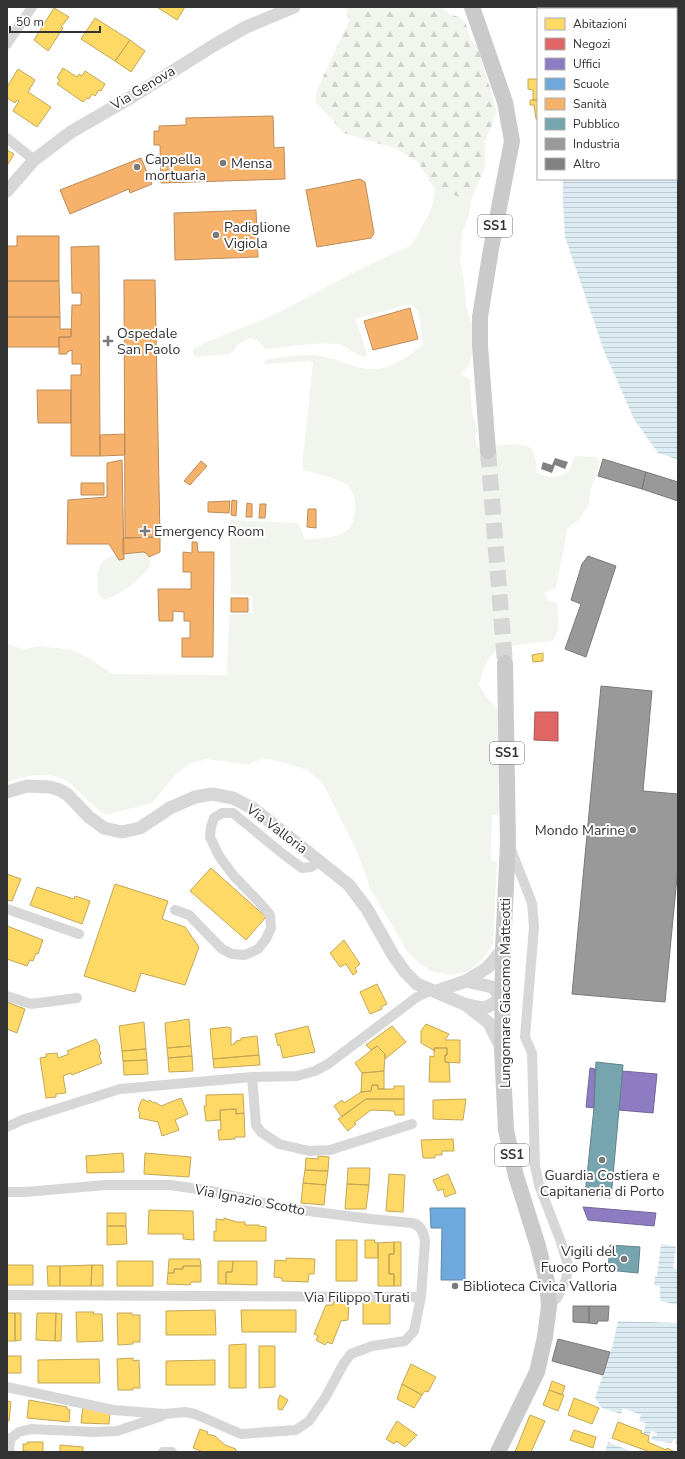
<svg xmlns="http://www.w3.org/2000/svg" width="685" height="1459" viewBox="0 0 685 1459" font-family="'Nunito Sans',sans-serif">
<defs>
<pattern id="forest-firs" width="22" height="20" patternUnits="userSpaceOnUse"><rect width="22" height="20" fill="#f1f5ed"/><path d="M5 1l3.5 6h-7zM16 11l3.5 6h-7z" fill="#cfd2cc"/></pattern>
<pattern id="water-rules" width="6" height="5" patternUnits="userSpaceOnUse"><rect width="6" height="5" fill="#ddebf3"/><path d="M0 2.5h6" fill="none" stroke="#becad1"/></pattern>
</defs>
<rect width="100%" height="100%" fill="#fff"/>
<!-- green -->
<path fill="#f1f5ed" d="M435,190L471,200L469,215L462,234L460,260L464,280L466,306L474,329L475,339L472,355L469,365L462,372V376L468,377L470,381L472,413L477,428L475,438L478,448C490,447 527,439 533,451C537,458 535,466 537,473C546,478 564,479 570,469C572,465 573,460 574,456L597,457L600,462L590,492L589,504L579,520L568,527L556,588L544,593L549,601L557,603C558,615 561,630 553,641C540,642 506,645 496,651C486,658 481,674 479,685L486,696L497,709L502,725L501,816L492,815L491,860L497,861L493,944L485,957L469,971L450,975L433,972L419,963L407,951L369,887L368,881L355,847L323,784L307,770L285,763L263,758L248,765L207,759L189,764L177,773L152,803L106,815C98,810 92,804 84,797C79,792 74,786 68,782C49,770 27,776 7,782V644L24,649L40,646L71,650L89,658L112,674L227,675L229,615L253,613L252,596L231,594L230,520L297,523L300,526L305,540C317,538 334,539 345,532C358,523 359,495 347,485C338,478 314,473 303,470V456L313,363L310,361L266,364L263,363L266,360L269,359C287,357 304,353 321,356C334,358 345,363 357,367C384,375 403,360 423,345L419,312L411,304L355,319L367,353L366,358C358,356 344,345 339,344C315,341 289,347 265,349L257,340L250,338L237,345L234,351L229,354L197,357L193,355V349L206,342L274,315L360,269L412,245L431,210Z
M143,552L146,553L151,563C146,577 119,596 104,600L98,593C98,584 96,571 101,564C109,552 131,553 143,552Z"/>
<!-- forest -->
<path fill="url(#forest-firs)" d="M346,7H442C449,17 457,14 463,20C468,25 468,35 472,41C473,43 476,46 478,48L497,112L485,141V167L471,200L435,190L419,163L397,149L344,133L315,101L317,90L349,21Z"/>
<!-- water -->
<path fill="url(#water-rules)" d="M621,7H678V460L658,453L634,419L604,351L565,237L563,204V179H676V9H623Z
M661,1244L676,1246L673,1268L678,1270V1305L660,1301V1286L654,1285L655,1276H657Z
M618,1321L678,1323V1445L675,1444L676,1440L674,1439L671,1443L657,1441L651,1439L653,1435L656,1436L657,1433L651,1431L649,1437L643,1435L646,1423L639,1421L641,1415L623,1408L621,1414L602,1408L595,1398L612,1348Z
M608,1442L633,1452H605Z"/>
<!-- homes -->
<path fill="#ffd966" stroke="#c2a757" d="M157,7H185L177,20Z
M54,8L69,17L61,27L63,28L48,51L34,40Z
M95,18L130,40L115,61L81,39Z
M130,40L145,51L131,72L115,61Z
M63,68L77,77L79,74L82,76L85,71L105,84L101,91L99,90L95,96L92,94L89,99L87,98L83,102L57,84L60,80L57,78Z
M18,69L35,80L28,92L51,107L37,127L13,111L19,101L17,100L15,103L7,98V87Z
M528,79H538V100H533V90L528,89Z
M530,100H538V119H536L534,105H530Z
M7,150L14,154L8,164L7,163Z
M543,653V661L533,662L532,655Z
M211,868L266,917L246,940L190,891Z
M7,874L21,879L12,901L7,900Z
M115,884L168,901L162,919L185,927L199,947L185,985L141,973L135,992L84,976Z
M37,887L74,899L75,896L90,901L82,924L30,905Z
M7,926L43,940L38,954L36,953L33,961L30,960L27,966L7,959Z
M344,940L360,964L355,968L357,972L353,975L346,964L340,967L330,953Z
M377,984L387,1004L381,1007L382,1009L370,1014L360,992Z
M7,1002L25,1009L17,1033L7,1029Z
M189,1019L191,1046L167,1048L165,1023Z
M144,1022L146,1049L122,1051L119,1026Z
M426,1024L449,1034L445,1040H460V1063L445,1062V1055H447V1048H434L435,1051L421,1043V1031Z
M308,1026L315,1052L283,1058L280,1045L278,1046L275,1034Z
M392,1026L406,1042L385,1059V1054L377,1046L371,1050L366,1045Z
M227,1027L231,1028V1045H233L234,1043H236V1041L241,1040V1038L257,1036L259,1055L213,1059L210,1029Z
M96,1039L100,1047L99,1048L101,1054L99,1055L102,1063L72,1075L71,1073L63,1076L66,1093L56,1094V1097L46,1098L40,1058L46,1057V1054L57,1053L58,1058L69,1054L67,1051Z
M191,1046L192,1056L168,1058L167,1048Z
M377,1046L385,1054L384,1071L362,1073L355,1063Z
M434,1048H447V1055H445V1062L449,1063L450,1082H429L430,1056L434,1057Z
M146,1049L147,1060L123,1061L122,1051Z
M259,1055L260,1065L214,1068L213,1059Z
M192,1056L193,1071L169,1072L168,1058Z
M147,1060L148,1074L124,1075L123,1061Z
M384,1071V1089H378V1085H372L371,1091L361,1092L362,1073Z
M372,1085H378V1089H394V1086H404V1099H366L342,1117L334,1106L342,1100L344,1103L361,1092L371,1091Z
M243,1094L244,1113L236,1114V1109L220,1110V1120L206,1121L204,1106H206V1095Z
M181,1098L188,1114L175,1120L179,1130L162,1136L158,1122L139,1118L140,1113L138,1110L141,1101L143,1099L148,1102L149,1100L154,1103L155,1102L161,1106Z
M366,1099H404V1115H395L394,1111L371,1110L354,1123L356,1124L348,1131L338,1119Z
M466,1099L463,1120L433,1119V1100Z
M236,1109V1114L244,1113L245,1137H235V1139L219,1140L218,1130H221L220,1110Z
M453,1139L454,1151H442V1155H435V1158H423L421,1140Z
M123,1153L124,1172L87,1173L86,1156Z
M145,1153L191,1157L189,1177L144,1174Z
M318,1156L329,1157L328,1171L305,1170L306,1158L318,1159Z
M348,1168H370L369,1185L347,1184Z
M305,1170L328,1171L326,1185L303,1183Z
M389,1174L405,1175L403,1212L386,1211Z
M448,1174L456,1193L445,1197L443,1189L438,1191L433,1180Z
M303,1183L326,1185L324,1205L301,1203Z
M347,1184L369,1185L366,1209H345Z
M149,1210L193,1211L194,1240L183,1239V1234H148Z
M107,1213H126V1226H107Z
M224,1218L237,1222H245V1225H259V1226L266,1227V1241H214V1231L216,1232V1219L224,1220Z
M107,1226H126L127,1244L107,1245Z
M336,1240H357V1281H336Z
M365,1240H375L374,1242L378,1243V1258H365Z
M394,1242H401V1286H394V1274H389V1254H394Z
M394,1242V1254H389V1274H394V1286H378V1243Z
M286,1258L315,1259L314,1274H309L308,1282L282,1281V1278L274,1277L275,1260L286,1261Z
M169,1259H200L201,1266H183V1269H174V1273H168Z
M117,1261H153V1286H117Z
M218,1261H233L232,1272H226V1284H218Z
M233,1261H257V1285L226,1284V1272H232Z
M7,1265H33V1285H7Z
M92,1265L91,1286H60V1266Z
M92,1265H103V1286H91Z
M47,1266H60V1286H48Z
M183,1266H201V1282H191L190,1285L167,1284L168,1273H174V1269H183Z
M363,1300H390V1324H363Z
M333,1302H349L348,1320L341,1321L332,1344L327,1342L325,1345L316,1340L318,1336L314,1334L326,1305H333Z
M215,1310L216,1335H166V1311Z
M241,1310H296V1332H242Z
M76,1312H94L93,1314H102L103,1341L77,1342Z
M7,1313H15V1341H7Z
M15,1313H21V1340L15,1341Z
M37,1313H56L55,1341L36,1340Z
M56,1313L62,1314L61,1341H55Z
M117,1313H132V1315H140V1342H133V1344L118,1345Z
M246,1344V1388H229V1345Z
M259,1346H275V1387L259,1388Z
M7,1356H21V1373H7Z
M133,1358V1361L139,1360L140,1388H133V1390H118L117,1359Z
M99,1359L100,1383H38V1360Z
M215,1360V1385H166V1361Z
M411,1364L436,1377L428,1392L425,1391L422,1395L402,1384Z
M552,1381L565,1386L562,1395L549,1390Z
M402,1384L422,1395L414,1408L397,1399Z
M549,1390L564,1395L558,1411L543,1405Z
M280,1395L288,1400L282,1410L278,1409V1400Z
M574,1398L599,1408L592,1424L568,1415Z
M29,1400L67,1407V1409L70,1410L69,1422L27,1418Z
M7,1401L11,1402L9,1421H7Z
M83,1406L110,1412L109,1424L81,1423Z
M530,1415L545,1421L531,1452H515Z
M397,1421L417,1435L405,1447L396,1441L394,1444L386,1439Z
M618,1422L642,1431L641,1433L649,1436L648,1442L666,1450L667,1448L675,1452H650L612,1438Z
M200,1429L208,1432L207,1434L215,1436L225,1445L236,1449V1452H203L193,1448Z
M574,1430L596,1437L593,1448L570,1440Z
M27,1442H43V1452L23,1451V1444H27Z
M60,1445L83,1447V1452H60Z"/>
<!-- shops -->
<path fill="#e06666" stroke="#ac5757" d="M535,712H558V741L534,740Z"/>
<!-- offices -->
<path fill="#8e7cc3" stroke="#736698" d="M590,1068L595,1069L594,1108L586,1107Z
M622,1071L657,1074L653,1113L619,1110Z
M583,1207L656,1213L654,1226L588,1220Z"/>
<!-- schools -->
<path fill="#6fa8dc" stroke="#5d85a9" d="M430,1208H465V1280H441L442,1228H431Z"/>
<!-- health -->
<path fill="#f6b26b" stroke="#bc8c5a" d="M273,116L274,148L284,147L285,179L161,183L160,145H154V131H159V126L186,125V118Z
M141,158L152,184L130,193L129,189L124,191L70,214L60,190Z
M360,179L365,182L374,233L373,235L371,238L317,247L306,190Z
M256,210L258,257L175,260L174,213Z
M17,236H59V281H7V246H17Z
M99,246L100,456H71V375H81V364H72V350L67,352V354H59V337H71L72,305H81V293H72L71,247Z
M124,280H155L160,537L125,538Z
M7,281H59L60,317H7Z
M410,308L418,339L373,350L364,321Z
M7,317H60V329H71V337H59V347H7Z
M37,390H71V423H38Z
M125,434V455L100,456V435Z
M122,460L124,559L119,560L109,544H67L68,500L107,497V463Z
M201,461L207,466L190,485L184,481Z
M81,483H104V495H81Z
M232,500L237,501L236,516L231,515Z
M230,501L229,513L208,512V502Z
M247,503L252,504V517H246Z
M260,504H266L265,518H259Z
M308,509H316V528L307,527Z
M160,537V552L149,557L146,553L143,552L123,554V538Z
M192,542H197L198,552H214L213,657H182V638H190V621H184V612L173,611V621H159L158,589H191V572H183V552L192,553Z
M231,598H248V612H231Z"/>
<!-- public -->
<path fill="#76a5af" stroke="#62838a" d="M596,1062L623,1065L611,1198L585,1195L594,1108Z
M610,1245L640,1247L638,1273L608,1270Z"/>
<!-- industry -->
<path fill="#999" stroke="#7a7a7a" d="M603,459L646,472L642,489L598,476Z
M646,472L678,482V501L642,489Z
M588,556L616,566L586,657L565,649L581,604L571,600L582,564Z
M601,686L652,691L643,791L678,794V867L665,1002L572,994Z
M573,1306H589V1323L573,1322Z
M589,1306H609L608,1321H598L597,1324L589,1323Z
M558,1339L610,1352L603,1375L552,1361Z"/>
<!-- building -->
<path fill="#818181" d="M555,458L568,462L565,469L555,465L552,473L541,469L543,462L552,465Z"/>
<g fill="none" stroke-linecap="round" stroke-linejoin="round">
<!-- primary-tunnel -->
<path stroke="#d6d6d6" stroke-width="16" stroke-dasharray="16 8" stroke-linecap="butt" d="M488,451L505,663"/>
<!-- minor -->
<path stroke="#d7d7d7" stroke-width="10" d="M7,44L32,7
M7,138L34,160
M510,847L532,903L534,927L525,1037L532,1053L535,1166L539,1185L561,1242L568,1265L566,1280L557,1298L549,1306
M7,909L79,934
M175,910L189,915L222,949L232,954L245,955L258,949L266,939L271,928L270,915L260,903L233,875L219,856L210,837L211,827L214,818L222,813H233L283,854L302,868L311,867L319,861
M7,996L31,1004L77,998
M252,1077L256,1125L261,1132L279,1144L309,1151L330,1150L412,1124
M7,1127L22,1120L120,1089L252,1077L297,1076L315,1071L328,1064L417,997L432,990
M7,1192H25L106,1185H170L212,1191L285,1208L371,1219L412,1223C421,1225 424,1233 425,1241L421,1297L414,1331L405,1341L372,1346L351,1354L344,1363L325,1398L309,1421L296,1430L241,1434L195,1414L185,1412L165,1414L113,1410L7,1387
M7,1295L421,1297
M10,1452L9,1447L11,1438L19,1432L31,1429L95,1432L117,1431L162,1416
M163,1452H172"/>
<!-- tertiary -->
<path stroke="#d7d7d7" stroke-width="13" d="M7,191L34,160L71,132L135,95L211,47L246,27L294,7
M7,792L27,786L50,787L60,790L68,795L89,817L104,828L122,832L140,828L170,808L195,797L212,794L233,798L254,809L349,885L367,909L393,955L405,972L417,984L464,1004L483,1008L489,1006L502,998L492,987L466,981
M437,991L466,981L487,968L503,949
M466,1005L489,1023L502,1049"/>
<!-- primary -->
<path stroke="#cacaca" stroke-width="16" d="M472,7L505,102L512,141L491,249L480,317V346L488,451
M498,1452L537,1372L545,1337L549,1306L547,1282L538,1246L516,1176L506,1130L502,1050L503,949L508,843L505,663"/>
</g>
<!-- markers -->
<g fill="#7a7a7a" stroke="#fff" stroke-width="1.5">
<circle cx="223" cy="163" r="4"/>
<circle cx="137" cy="167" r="4"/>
<circle cx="216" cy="235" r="4"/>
<path d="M106 335h4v4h4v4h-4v4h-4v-4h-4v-4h4z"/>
<path d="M143 525h4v4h4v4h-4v4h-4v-4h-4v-4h4z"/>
<circle cx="633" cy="830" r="4"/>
<circle cx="602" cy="1160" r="4"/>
<circle cx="624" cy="1259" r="4"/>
<circle cx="455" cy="1286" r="4"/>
</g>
<g text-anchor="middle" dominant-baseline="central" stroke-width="4" stroke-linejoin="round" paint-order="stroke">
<!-- shield labels -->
<g fill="#fff" stroke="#707070" stroke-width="1">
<rect x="478" y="215" width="34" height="22" rx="3"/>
<rect x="490" y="742" width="34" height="22" rx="3"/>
<rect x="495" y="1144" width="34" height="22" rx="3"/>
</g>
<g font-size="13" font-weight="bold" fill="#333">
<text x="495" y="226">SS1</text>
<text x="507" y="753">SS1</text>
<text x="512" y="1155">SS1</text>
</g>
<!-- street labels -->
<g font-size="14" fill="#333" stroke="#fff">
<text transform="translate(143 88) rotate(-31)">Via Genova</text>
<text transform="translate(277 829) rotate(37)">Via Valloria</text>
<text transform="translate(505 993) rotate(-90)">Lungomare Giacomo Matteotti</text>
<text transform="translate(250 1200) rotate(11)">Via Ignazio Scotto</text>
<text x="357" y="1297">Via Filippo Turati</text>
</g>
<!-- poi labels -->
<g font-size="14" fill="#333" stroke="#fff" text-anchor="start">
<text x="145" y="159">Cappella<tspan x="145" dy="16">mortuaria</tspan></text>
<text x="231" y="163">Mensa</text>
<text x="224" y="227">Padiglione<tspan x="224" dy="16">Vigiola</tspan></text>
<text x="117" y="333">Ospedale<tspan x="117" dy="16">San Paolo</tspan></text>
<text x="154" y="531">Emergency Room</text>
<text x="625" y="830" text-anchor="end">Mondo Marine</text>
<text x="602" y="1175" text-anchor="middle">Guardia Costiera e<tspan x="602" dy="16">Capitaneria di Porto</tspan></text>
<text x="616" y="1251" text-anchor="end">Vigili del<tspan x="616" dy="16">Fuoco Porto</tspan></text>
<text x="463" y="1286">Biblioteca Civica Valloria</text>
</g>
</g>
<!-- border -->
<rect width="685" height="1459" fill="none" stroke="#333333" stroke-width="16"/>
<!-- legend -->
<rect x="537" y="8" width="140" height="172" fill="#ffffff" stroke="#adadad"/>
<rect x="545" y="18" width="20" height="12" fill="#ffd966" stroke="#adadad"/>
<text x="573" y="28" font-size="12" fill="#333333">Abitazioni</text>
<rect x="545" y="38" width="20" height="12" fill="#e06666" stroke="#adadad"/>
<text x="573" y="48" font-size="12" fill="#333333">Negozi</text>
<rect x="545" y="58" width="20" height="12" fill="#8e7cc3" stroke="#adadad"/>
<text x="573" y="68" font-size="12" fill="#333333">Uffici</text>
<rect x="545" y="78" width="20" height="12" fill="#6fa8dc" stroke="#adadad"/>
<text x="573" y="88" font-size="12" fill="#333333">Scuole</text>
<rect x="545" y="98" width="20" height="12" fill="#f6b26b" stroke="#adadad"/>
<text x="573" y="108" font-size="12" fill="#333333">Sanità</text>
<rect x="545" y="118" width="20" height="12" fill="#76a5af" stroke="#adadad"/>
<text x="573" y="128" font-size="12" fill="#333333">Pubblico</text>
<rect x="545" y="138" width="20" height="12" fill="#999999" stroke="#adadad"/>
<text x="573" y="148" font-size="12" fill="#333333">Industria</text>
<rect x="545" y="158" width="20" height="12" fill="#818181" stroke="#adadad"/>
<text x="573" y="168" font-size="12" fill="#333333">Altro</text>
<!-- scale -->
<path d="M10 26v6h90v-6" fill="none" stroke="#333333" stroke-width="2"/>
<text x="16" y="26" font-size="12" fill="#333333" stroke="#ffffff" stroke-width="3" paint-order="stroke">50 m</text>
</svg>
